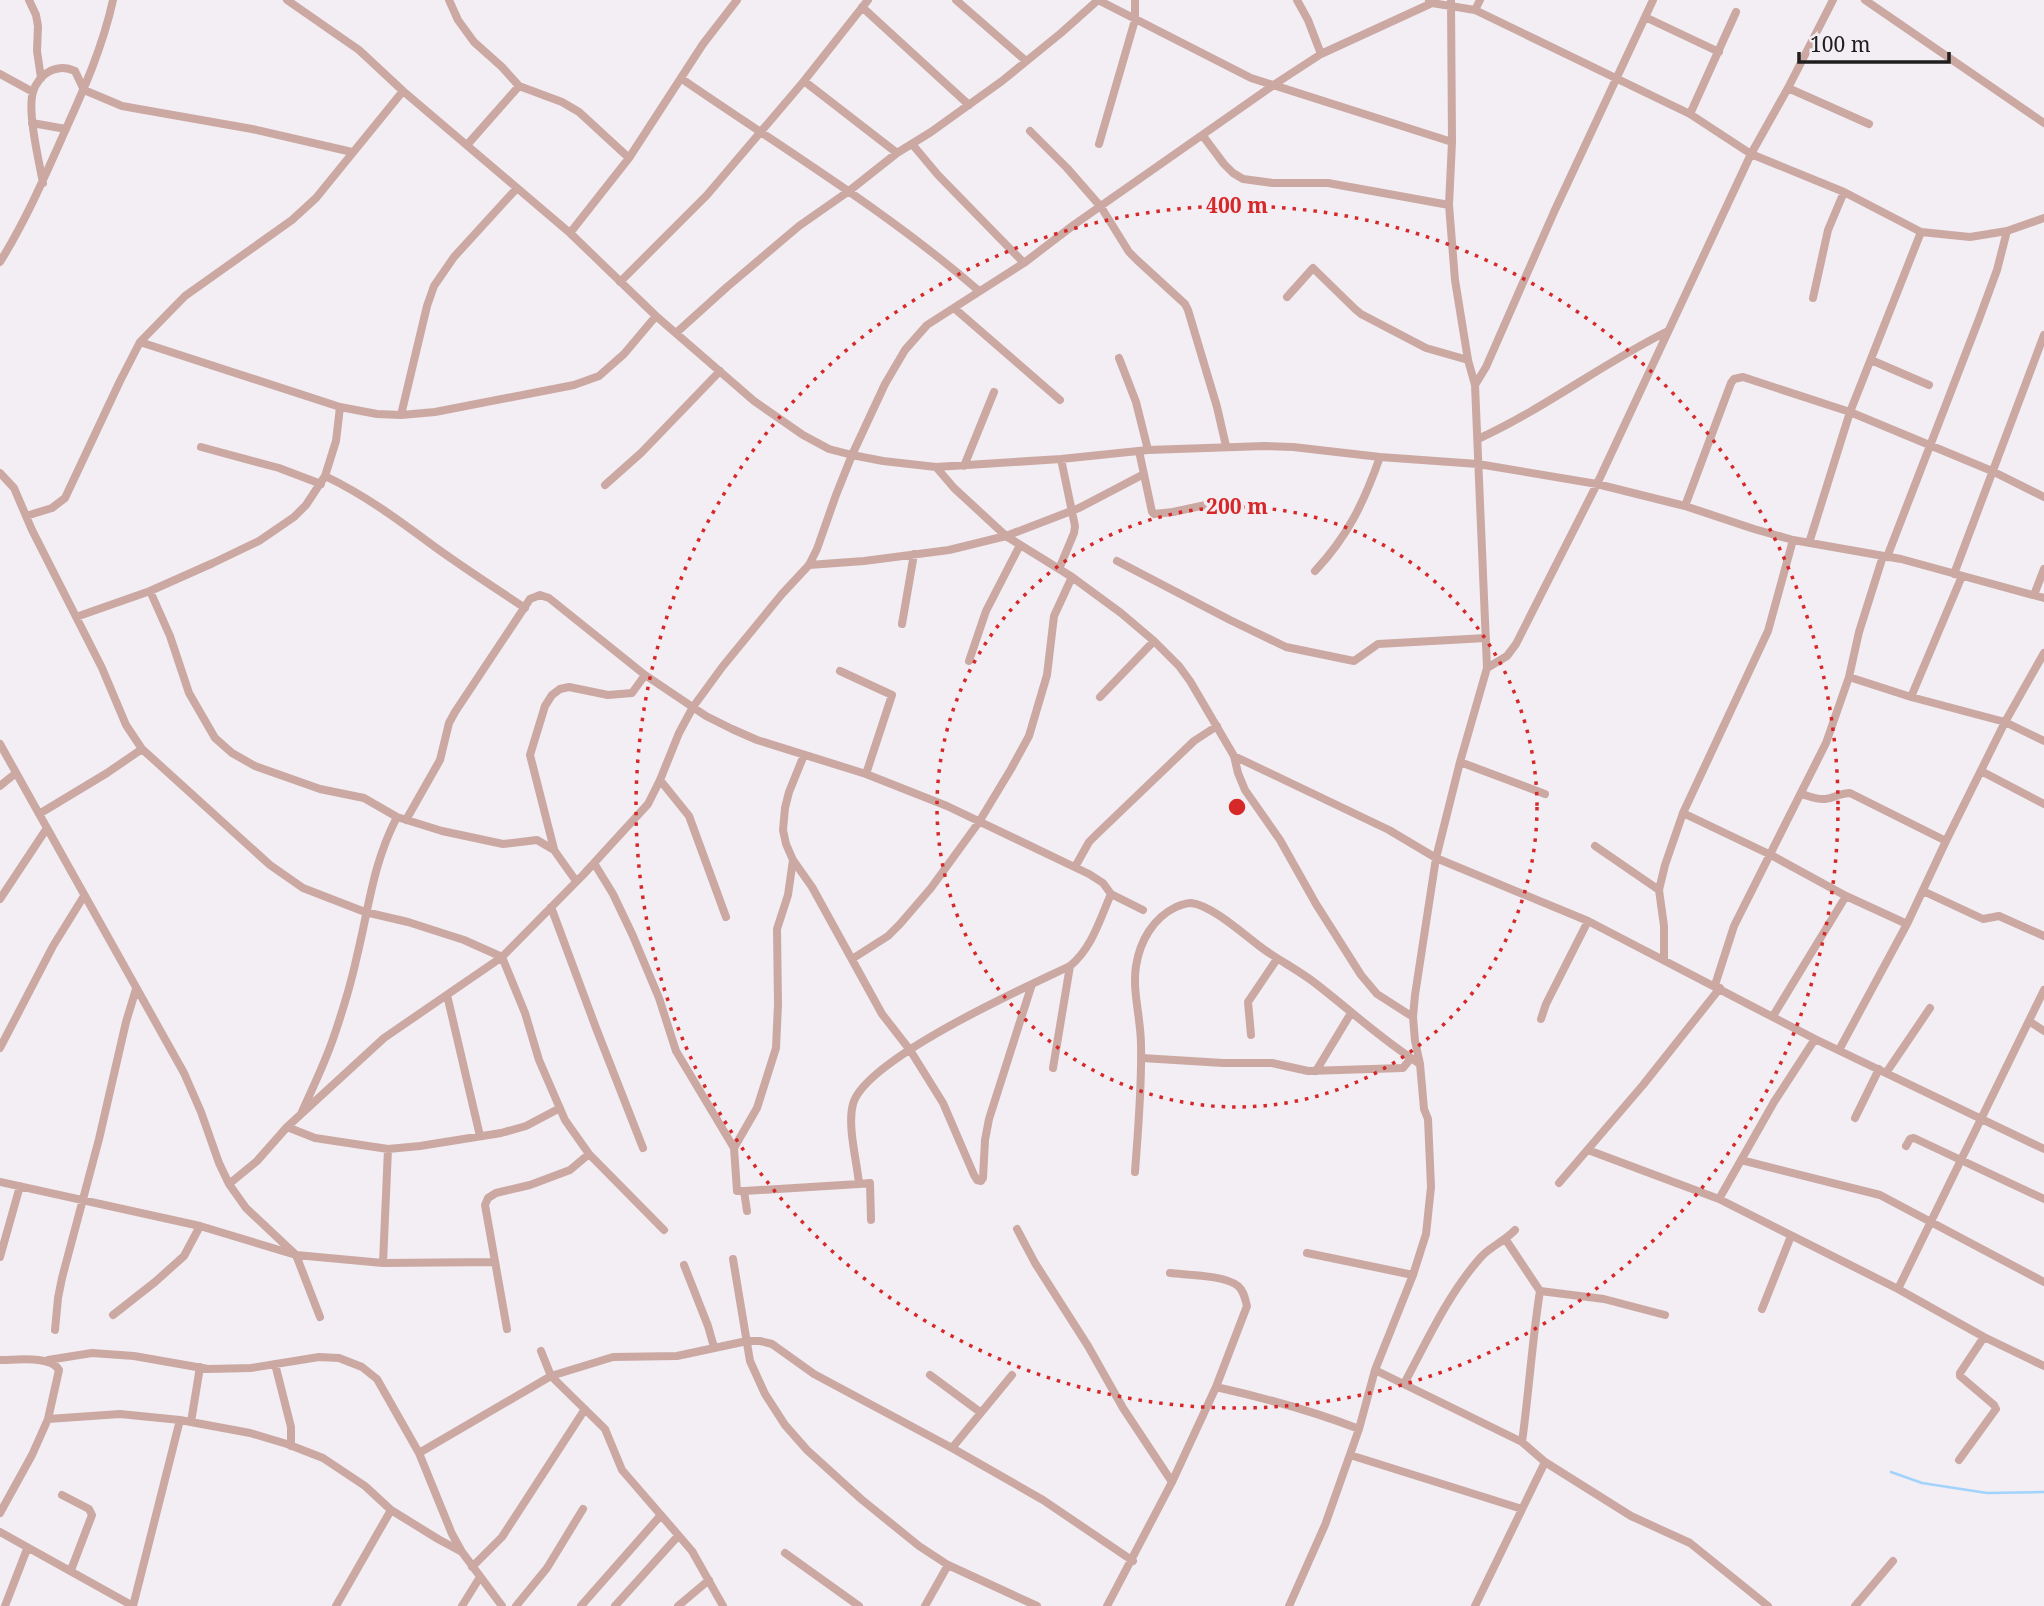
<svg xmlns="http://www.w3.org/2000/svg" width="2044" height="1606" viewBox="0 0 2044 1606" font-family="'Noto Serif',serif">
<rect width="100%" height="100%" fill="#f2eef3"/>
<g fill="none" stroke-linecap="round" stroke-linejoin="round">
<!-- stream -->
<path stroke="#a2d3fc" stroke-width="2.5" d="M1891,1472L1922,1483L1987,1493L2044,1492"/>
<!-- minor -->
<path stroke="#cca8a3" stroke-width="8" d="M29,0L36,15L38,26L37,51L41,78
M287,0L359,50L403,91L570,233L656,316L754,401L803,435L829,449L852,455L883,461L936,467L1061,459L1148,450L1265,446L1293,447L1380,457L1478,464L1597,484L1685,506L1754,529L1793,540L1901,559L2044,598
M449,0L458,20L474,42L502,67L519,86L562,102L579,112L629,158
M956,0L1026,61
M1098,0L1251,78L1452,142
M1297,0L1308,20L1321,54
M1429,0L1432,3L1475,10L1690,114L1751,154L1844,192L1921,232L1970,237L2007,231L2044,218
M1865,0L2044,123
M1451,1L1452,142L1449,205L1455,280L1468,360L1475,385L1487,668
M862,7L969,105
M1475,10L1480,0
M1645,17L1719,52
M0,74L33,92
M682,79C782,148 887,211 979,291
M804,81L897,153
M1788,88L1869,124
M1690,114L1736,12
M32,123L66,129
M1030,131L1067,168L1101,207L1129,252L1137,260L1185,304L1188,310L1217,407L1226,446
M1203,136L1224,164L1233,173L1243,179L1273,183H1328L1449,205
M912,144L938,175L1024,263
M1099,144L1135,20V0
M467,145L519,86
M43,183C39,161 27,112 33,92C35,84 42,75 50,71C60,67 66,67 75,71L84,90L122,106L252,129L352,152
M570,233L629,158L703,44L737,0
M0,262C26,220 45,176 65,131C84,89 103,46 113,0
M620,282L707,195L804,81L868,0
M1287,297L1313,268L1355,309L1361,314L1426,348L1468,360
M1813,298L1828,230L1844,192
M954,308L1060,400
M676,333L727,287L799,226L849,191L897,153L931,132L1002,81L1061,33L1098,0
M140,342L340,407L377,414L401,415L435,412L574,385L599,376L624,354L656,316
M1119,358L1136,402L1148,450
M1871,360L1929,385
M1475,385L1486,367L1554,212L1653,0
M401,415L427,306L434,286L454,257L517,188
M1478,439C1544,409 1603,363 1668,331
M201,447L279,468L321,484
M1139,451L1152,512L1154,514L1173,512L1215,503
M964,466L994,392
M936,467L954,488L1006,536L1072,577L1121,613L1154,641L1179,666L1190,681L1234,756L1238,773L1245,790L1280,840L1316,904L1361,975L1377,994L1413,1017
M0,473L14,488L32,530L102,668L126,725L142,749L270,865L303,888L365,912L408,922L464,940L502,957L525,1013L539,1060L565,1120L589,1154L664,1230
M325,476C365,495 400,521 435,547C464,568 495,588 525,608
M605,485L641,453L720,371
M1685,506L1731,383L1734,379L1743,377L1850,412L1992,471L2044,497
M26,516L52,508L65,498L120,381L140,342L185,296L292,220L316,198L403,91
M1809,543L1850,412L1921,232
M1887,557L1979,319L1997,270L2007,231
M1117,561L1230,620L1286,647L1354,661L1378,644L1486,638
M809,565L864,561L949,550L1006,536L1079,508L1144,474
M1059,569L1074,533L1075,526L1061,459
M1315,571C1348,536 1364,502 1380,457
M1954,574L2044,335
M150,591L170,636L189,693L215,738L232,753L255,766L320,789L364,798L397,817L442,831L503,844L537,840L554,850L576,881
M2034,595L2044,569
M76,617L150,591L213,563L259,541L294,517L306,505L325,476L336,441L340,407
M902,624L914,554
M969,661L986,611L1020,545
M840,671L892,695L866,774
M1849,677L1911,697L2005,722L2044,741
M1100,697L1154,641
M1911,697L1962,576
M0,744L184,1073L201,1112L219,1163L229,1184L246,1208L296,1255L320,1317
M804,755L789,792L785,808L783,830L786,844L793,860L812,887L882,1014L910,1050L943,1103L974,1175L977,1180L981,1181L983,1178L985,1140L989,1119L1032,984
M1234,756L1389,830L1436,858L1588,921L1815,1039L2044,1149
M1460,762L1545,794
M1981,771L2044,804
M660,780L689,816L726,917
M0,786L16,773
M1801,794C1809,796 1817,800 1825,799C1834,798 1841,793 1850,793L1946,841
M1683,813L1771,855L1846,896L1907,924
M39,814L107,773L142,749
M406,820L440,760L449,723L455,712L530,599L540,595L549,598L645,675L706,716L732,729L757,740L866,774L947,806L1089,874L1103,883L1111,894L1143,910
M1595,846L1659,890
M554,849L530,755L545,706L552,695L560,689L569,687L608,695L632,693L645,675
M594,863L613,894L633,936L659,998L676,1051L734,1148L737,1191H744L747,1211
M1075,867L1089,842L1097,834L1194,741L1217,726
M1923,891L1983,919L1999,916L2044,936
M0,899L47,828
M551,907L596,1028L643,1148
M852,959L888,936L900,924L931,888L979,822L1011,769L1029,736L1047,675L1054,616L1072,577
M1664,960V926L1659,890L1665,865L1683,813L1768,631L1793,540
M1715,985L1734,926L1826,743L1849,677L1859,632L1883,556
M447,995L480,1136
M1773,1016L1846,896
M1541,1019L1546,1004L1588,921
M2029,1021L2044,1031
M1251,1035L1248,1002L1277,959
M0,1048L53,946L84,896
M1839,1050L1907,924L1946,841L2005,722L2044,653
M1142,1058L1223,1063H1272L1308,1071L1403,1068L1411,1058
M1053,1068L1070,966
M1316,1071L1351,1013
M1886,1073L1930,1008
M301,1114C312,1089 324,1065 333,1039C342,1013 351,984 357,956C369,907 373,863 397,817
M1855,1118L1879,1069
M287,1127L315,1138L388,1149L420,1146L501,1133L526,1126L560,1108
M1906,1146L1910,1139L1914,1138L2044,1199
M734,1148L757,1108L776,1048L778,1004L777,929L788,895L793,860
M1588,1150L1719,1199L1898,1289L1984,1337L2044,1366
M1741,1160L1880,1195L2044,1282
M1135,1172C1138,1130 1142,1087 1141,1045C1141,1019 1132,991 1136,966C1140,941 1153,918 1176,907C1181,905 1185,903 1191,903C1211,905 1242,933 1258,945C1276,959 1297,969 1315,983C1350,1010 1382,1040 1420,1064
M0,1182L200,1226L296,1255L383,1263L495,1262
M1559,1183L1643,1085L1720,988
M229,1184L257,1161L287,1127L384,1038L502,957L583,875L648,804L660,780L679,733L693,707L723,666L782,594L809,565L817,549L836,495L852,455L885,384L905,350L927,325L1024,263L1075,224L1275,84L1321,54L1432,3
M859,1184L870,1183L871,1220
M744,1191L859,1184C857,1161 847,1126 853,1104C865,1059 1026,987 1070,966C1092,948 1100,919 1111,894
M1719,1199L1774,1102L1815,1039
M1017,1229L1035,1263L1088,1346L1123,1408L1172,1482
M1506,1240L1540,1291C1532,1341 1529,1392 1522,1442
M1307,1253L1413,1275
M0,1257L20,1186
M733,1259L750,1361L765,1394L785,1425L807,1450L861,1499L919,1546L948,1565L1037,1606
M383,1263L388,1149
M684,1265L708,1326L714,1347
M1898,1289L2044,990
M1540,1291L1604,1299L1665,1315
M1762,1309L1791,1236
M113,1315L155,1282L184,1256L200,1226
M507,1329L485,1205L488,1198L496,1193L530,1185L570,1170L589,1154
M55,1330L58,1298L62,1278L99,1139L126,1022L136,989
M541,1351L551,1376L605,1429L622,1470L692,1551L723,1606
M0,1360C16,1360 51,1355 59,1370L48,1419L32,1455L0,1513
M48,1360L92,1353L134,1356L208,1369L251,1368L319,1357L339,1358L362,1367L377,1379L419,1453L452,1534L462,1552L502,1606
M275,1364L291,1427V1446
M1375,1370L1522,1442L1545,1462L1631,1516L1690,1543L1768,1606
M930,1375L980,1412
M1404,1384C1427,1341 1448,1294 1481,1257C1491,1246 1505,1241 1515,1230
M1216,1387C1265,1398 1313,1411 1359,1429
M48,1419L120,1414L180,1420L250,1433L287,1444L323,1458L365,1486L391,1510L438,1539L462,1552
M191,1422L200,1367
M952,1448L1012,1375
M419,1453L551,1376L613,1357L677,1356L747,1341H760L772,1344L814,1374L952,1448L1043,1500L1133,1561
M1350,1455L1522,1509
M1959,1460L1996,1409L1994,1405L1960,1376V1373L1984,1337
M62,1495L89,1509L92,1515L71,1570
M0,1532L133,1606L180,1420
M785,1553L859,1606
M472,1567L502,1537L585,1409
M5,1606L27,1549
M336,1606L391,1510
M462,1606L480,1577
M516,1606L547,1568L583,1509
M581,1606L661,1515
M615,1606L678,1536
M678,1606L709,1580
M925,1606L948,1565
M1107,1606L1172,1482L1216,1387L1247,1306C1245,1299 1244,1291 1238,1286C1225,1275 1187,1275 1170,1273
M1289,1606L1325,1525L1359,1429L1375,1370L1413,1275L1426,1234L1431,1187L1428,1119L1424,1109L1420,1064L1415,1041L1413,1017L1415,995L1436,858L1460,762L1487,668L1507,656L1516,644L1597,484L1751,154L1788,88L1833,0
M1475,1606L1545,1462
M1855,1606L1893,1561"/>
</g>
<!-- distance rings -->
<g fill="none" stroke="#d62828" stroke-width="3.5" stroke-dasharray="3.5 7">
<circle cx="1237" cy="807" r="300"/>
<circle cx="1237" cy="807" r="601"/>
</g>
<circle cx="1237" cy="807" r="10" fill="#d62828" stroke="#f2eef3" stroke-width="3.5"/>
<g font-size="21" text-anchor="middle" font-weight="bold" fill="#d62828" stroke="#f2eef3" stroke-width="7" stroke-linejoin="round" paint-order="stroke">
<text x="1237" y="213">400 m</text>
<text x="1237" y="514">200 m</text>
</g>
<!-- scale -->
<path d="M1799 52v10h150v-10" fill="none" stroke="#1f1e1f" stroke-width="3.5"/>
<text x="1810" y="52" font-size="21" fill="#1f1e1f" stroke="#f2eef3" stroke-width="5" paint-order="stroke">100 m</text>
</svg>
